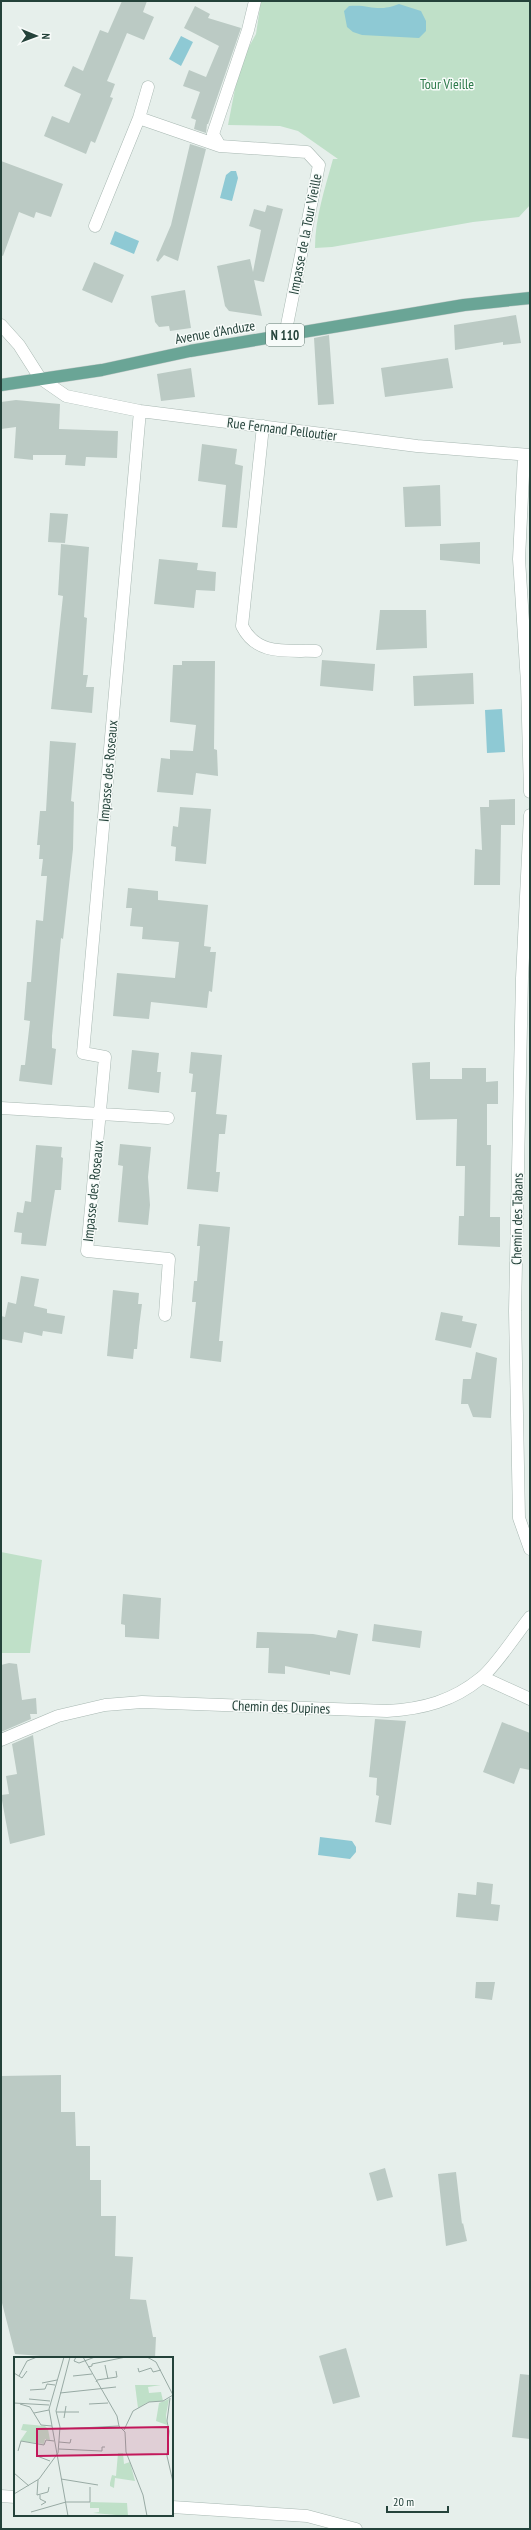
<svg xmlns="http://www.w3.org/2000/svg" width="531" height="2530" viewBox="0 0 531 2530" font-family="'PT Sans Narrow',sans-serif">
<rect width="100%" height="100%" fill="#e6efeb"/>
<!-- green -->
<path fill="#bfe0c8" d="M261,1H530V205L519,217L473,222L332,247L315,248C315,218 325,188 333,159H338L298,131L280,126L228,125L240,63L256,34Z
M1,1552L42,1560L30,1653H1Z"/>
<!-- water -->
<path fill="#8ec9d4" d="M399,4L421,11L426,21V31L419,38L362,35L353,32L347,27L344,11L349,6C371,4 376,13 399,4Z
M181,36L193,42L181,66L169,59Z
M231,171H236L238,178L232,201L220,198L226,175Z
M115,231L139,241L134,254L110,244Z
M502,709L505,752L487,753L485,710Z
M320,1837L352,1841L356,1847V1852L350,1859L318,1855Z"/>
<!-- building -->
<path fill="#bbcac4" d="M122,1H147L143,12L154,17L144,40L127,33L107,81L115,84L110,97L113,98L95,143L91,141L86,154L44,136L52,116L69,123L81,94L64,86L73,66L83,71L100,30L108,33Z
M195,6L210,14L208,18L241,28L208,124H207L206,133L194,129L196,120L191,118L200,92L183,86L189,70L206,77L219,46L184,28Z
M190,144L206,149L178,261L164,255L158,262L156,260L171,225Z
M1,161L63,184L51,217L36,212L34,218L19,212L3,256L1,255Z
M267,205L283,209L264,282L254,280L262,316L229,311L225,306L217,266L250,259L253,272L261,230L249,226L254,209L265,212Z
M94,262L124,275L112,303L82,290Z
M185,290L191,328L170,331L169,326L159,327L155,322L151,296Z
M516,315L521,343L503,345V342L455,350L454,325Z
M329,335L334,404L318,405L314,338Z
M448,358L453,388L385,397L381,368Z
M191,368L195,397L161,401L157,374Z
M16,400L60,404L59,429L118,431L117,458L86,457L85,466L65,465L66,455H33V460L14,458L16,427L1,429V402Z
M202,444L237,449L235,464L243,466L237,528L222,527L226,485L198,481Z
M440,485L441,526L405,527L403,487Z
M50,513L68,514L65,543L48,542Z
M480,542V564L440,560V544Z
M61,544L89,547L84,617L87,618L83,675H88L86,687H94L92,713L51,709L63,596L58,595Z
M159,559L198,563L197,570L216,572L215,591L196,590L194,608L154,604Z
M380,610H426L427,648L376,650Z
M322,660L375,664L373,691L320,686Z
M182,661H215L214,749L217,750L218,776L196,773L193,795L157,792L161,758L170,759V750L193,751L196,725L170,722L173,665H182Z
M473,673L474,704L414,706L413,676Z
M50,741L76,743L71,801L74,802L73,849L63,939L61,938L52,1036V1048L56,1049L52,1085L19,1081L21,1065H25L30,1021L24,1020L27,982H31L36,920L43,921L47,876H41L43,859H39L40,845H37L40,811H46Z
M515,799V825H501L500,885H474L475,849L482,850L480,807H489V800Z
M180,807L211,809L206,864L175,861L176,847L171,846L173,826L178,827Z
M128,888L158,891V900L208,905L204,946L211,947L210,952H216L212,992L209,991L207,1008L151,1002L149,1019L113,1016L117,973L175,978L179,942L142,939L143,927L130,926L132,908H126Z
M132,1050L159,1053L157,1072H161L159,1093L128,1089Z
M191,1052L222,1055L216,1114L227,1115L225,1134H219L216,1172H220L218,1192L187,1189L196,1092H191L193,1074L189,1073Z
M430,1062V1079H462V1068H486V1082L498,1081V1104H487V1145H491L490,1217H500V1247L458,1245L459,1216H464L465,1166H456L457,1119L416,1120L412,1063Z
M120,1144L151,1147L148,1177L150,1205L148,1225L118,1222L123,1166L118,1165Z
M36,1145L62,1147L61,1157L63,1158L61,1190H55L46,1246L21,1244L22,1233L14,1232L17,1212L23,1213L25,1201L31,1202Z
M199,1224L230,1227L219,1341H223L221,1362L190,1358L196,1302H192L194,1281H197L200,1246H197Z
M21,1276L39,1279L34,1306L47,1309V1313L65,1316L62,1334L43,1331L42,1336L24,1332L22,1343L1,1339V1316L5,1317L8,1302L16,1304Z
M113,1290L139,1293L138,1304H142L139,1327L137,1349H134L133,1359L107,1356Z
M441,1312L463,1316L462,1321L477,1324L471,1348L435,1340Z
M476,1352L497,1358L491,1418L473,1417L468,1404H461L463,1379H471Z
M123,1594L161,1598L159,1639L125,1637V1625L121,1624Z
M374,1624L422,1631L420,1648L372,1641Z
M338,1630L358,1634L350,1675L330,1671V1675L285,1666V1674L268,1673L269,1648H256L257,1632L313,1634L336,1638Z
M9,1663L17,1664L22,1700L36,1698L37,1714H30L31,1719L1,1732V1665Z
M375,1719L406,1721L391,1825L375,1822L379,1796L376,1795L377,1778L369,1777Z
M502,1722L530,1733V1770L520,1768L514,1784L483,1772Z
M33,1735L45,1835L10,1844L1,1795L9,1794L6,1776L17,1774L12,1744Z
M477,1882L493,1884L491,1904L500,1905L498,1921L456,1917L458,1893L476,1895Z
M476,1982H495L492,2000L475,1998Z
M61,2075V2112H75L76,2146H90V2180H101V2216H116L115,2256L133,2257L130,2299L146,2300L153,2337H156L155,2358H66L15,2354L1,2299V2076Z
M385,2168L393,2197L377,2201L369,2173Z
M456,2172L462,2224L463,2223L467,2241L446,2246L438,2174Z
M346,2348L360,2397L333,2404L319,2356Z
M520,2374L530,2375V2439L512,2437Z"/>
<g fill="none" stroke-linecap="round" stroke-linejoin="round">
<defs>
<path id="minor" d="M255,1L248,30L213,134L220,146L307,152L319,165L285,335
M139,118L148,87
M95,226L139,118L220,146
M1,325L19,345L40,378L66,396L140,411L417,446L530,455
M140,411L83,1053L105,1057L87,1251L169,1259L165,1315
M263,426L242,626C257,656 286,650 316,651
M524,455L519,559L527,683L530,792
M530,815L522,978L515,1311L519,1518L530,1549
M1,1108L168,1118
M482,1677L530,1699
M1,1740L58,1716L105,1705L142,1702L387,1711C423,1709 453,1701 481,1678C496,1666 517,1633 530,1617
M1,2496L15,2497
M172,2507L307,2516L356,2529"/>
<path id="primary" d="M1,385L102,370L190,351L464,305L530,298"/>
</defs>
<!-- minor casing -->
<use href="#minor" stroke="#a8b8b2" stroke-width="13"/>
<!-- primary casing -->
<use href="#primary" stroke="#c2cac8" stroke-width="13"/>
<!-- minor -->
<use href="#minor" stroke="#fff" stroke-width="12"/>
<!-- primary -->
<use href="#primary" stroke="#6aa596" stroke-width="12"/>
</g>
<g text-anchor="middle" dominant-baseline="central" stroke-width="3" stroke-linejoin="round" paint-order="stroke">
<!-- shield labels -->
<rect fill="#f7fbf9" stroke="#637a73" stroke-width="1" x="266" y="324" width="38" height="22" rx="3"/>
<g font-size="13" font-weight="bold" fill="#24423a">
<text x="285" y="335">N 110</text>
</g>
<!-- park labels -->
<g font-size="14" fill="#2d7a4b" stroke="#f7fbf9">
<text x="447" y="84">Tour Vieille</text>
</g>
<!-- street labels -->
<g font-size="14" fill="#24423a" stroke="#f7fbf9">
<text transform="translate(305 234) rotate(-79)">Impasse de la Tour Vieille</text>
<text transform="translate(215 332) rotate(-10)">Avenue d'Anduze</text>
<text transform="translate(282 429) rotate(7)">Rue Fernand Pelloutier</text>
<text transform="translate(108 771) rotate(-85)">Impasse des Roseaux</text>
<text transform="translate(93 1191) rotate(-84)">Impasse des Roseaux</text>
<text transform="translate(517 1219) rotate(-89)">Chemin des Tabans</text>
<text transform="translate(281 1707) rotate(2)">Chemin des Dupines</text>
</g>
</g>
<!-- overview -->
<g transform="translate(14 2357)">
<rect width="159" height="159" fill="#e6efeb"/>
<path d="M121,28H147L134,30L135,36L147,35L149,44L134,45L124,51ZM155,42L152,58L153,68L142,64L145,46ZM9,67L31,69L34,72L36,83L31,82L30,87L6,84L13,74L7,73ZM104,96H109L110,107L116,105L121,124L101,121L100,131L96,129V126L98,118L102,119ZM76,145L113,146L114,159L79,156L85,155V151H76Z" fill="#bfe0c8"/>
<path fill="none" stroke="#98aaa4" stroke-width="1" d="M50,0L35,52L54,159M62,0L60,4L65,6L81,0M69,0L103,59L105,69L111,75L112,95L129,138L133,159M133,0L142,5L159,38M91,8L94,22M74,10L78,9V7L112,0M124,11L125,15L137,11L139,15L147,13M0,16L8,21L13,14M5,19L13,4L23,0M59,19L78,17M82,25L83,23L103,20L102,14M28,26L43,23M16,33L31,32L33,27L41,28M46,36L102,30M156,41L153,64L155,74L153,99L159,125M15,42L36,44M0,46L35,48M6,47L16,50L27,68L38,69M75,47L94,46M42,55H65M20,56L35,53M50,61L52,49M46,72L105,69M110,73L119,54L135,45L149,44L159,38M45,85L56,86L57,82M45,92L88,94V90H91M4,94L7,84L30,88L32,83L40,84M23,99L36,104M0,116L15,129M47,122L84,128M24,123L23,138L34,135L35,130M0,137L25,122L44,96L46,70L42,54L56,0M26,138V142L32,145L27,148M17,155L52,145H76V130"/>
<path fill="#c2185b" fill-opacity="0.15" stroke="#c2185b" stroke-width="2" d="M154,70V97L23,99V72Z"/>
<rect width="159" height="159" fill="none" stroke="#24423a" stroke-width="2"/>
</g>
<!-- border -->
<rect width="531" height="2530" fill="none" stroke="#24423a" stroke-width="4"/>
<!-- north arrow -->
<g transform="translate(36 36) rotate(91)" stroke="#f7fbf9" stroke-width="3" paint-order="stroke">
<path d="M0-3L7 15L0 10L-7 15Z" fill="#24423a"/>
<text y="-6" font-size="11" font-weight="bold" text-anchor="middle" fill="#24423a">N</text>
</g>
<!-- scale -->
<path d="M387 2506v6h61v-6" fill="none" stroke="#24423a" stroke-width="2"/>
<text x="393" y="2506" font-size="12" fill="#24423a" stroke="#f7fbf9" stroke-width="3" paint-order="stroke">20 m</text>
</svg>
